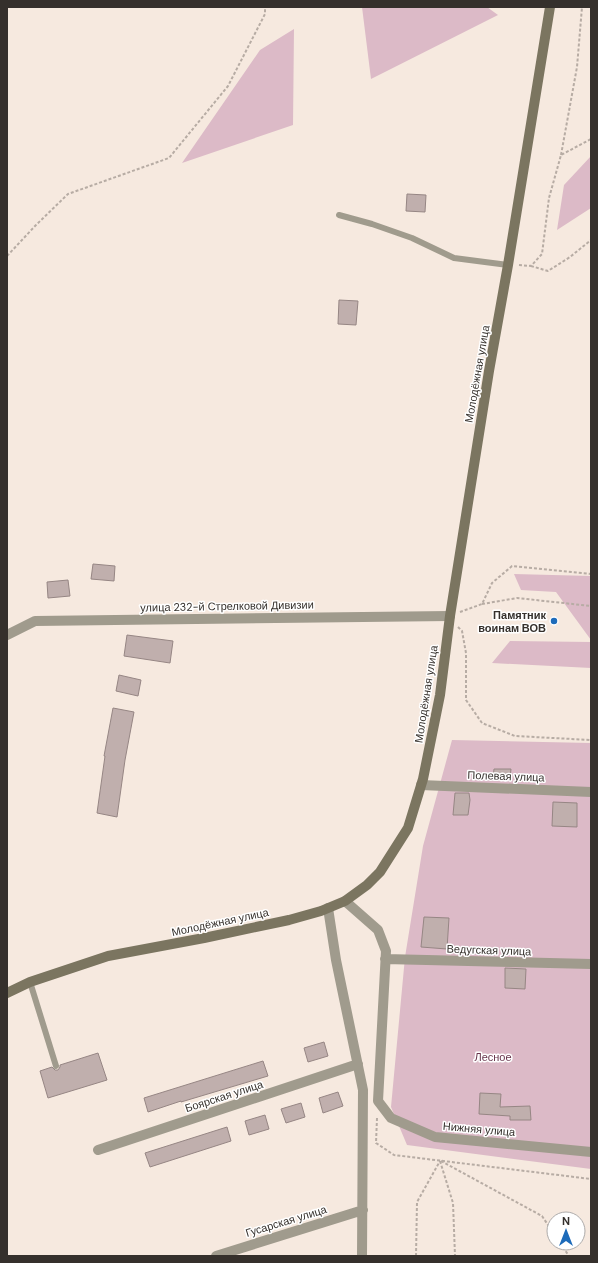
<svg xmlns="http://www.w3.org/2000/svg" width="598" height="1263" viewBox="0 0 598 1263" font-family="'DM Sans',sans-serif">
<rect width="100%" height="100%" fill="#f6e9df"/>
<!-- green -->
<path fill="#dcbac7" d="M362,7H487L498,15L371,79Z
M294,29L293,125L182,163L260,50Z
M591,156V208L557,230L564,185Z
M514,574L591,576V640L556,592L521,590Z
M510,641L591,642V668L492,663Z
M452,740L591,743V1169L407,1145L391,1107L405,957L423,846Z"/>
<!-- building -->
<path fill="#c0afad" stroke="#968684" d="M407,194L426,195L425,212L406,211Z
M339,300L358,301L356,325L338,324Z
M93,564L115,566L114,581L91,579Z
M68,580L70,596L48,598L47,582Z
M127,635L173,641L170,663L124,656Z
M119,675L141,680L138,696L116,691Z
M113,708L134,712L125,760L117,817L97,813L105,756H104Z
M494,769H511L510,778L493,777Z
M455,793H469L470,800L468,815H453Z
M553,802L577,803V827L552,826Z
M424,917L449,918L447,949L421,947Z
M505,968L526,969L525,989L505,988Z
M324,1042L328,1056L308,1062L304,1048Z
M98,1053L107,1080L48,1098L40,1071L52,1067L55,1070H58L60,1067V1065Z
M263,1061L268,1076L181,1102V1101L148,1112L144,1098Z
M338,1092L343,1106L323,1113L319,1098Z
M480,1093L501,1094L500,1107L530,1106L531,1120H510V1116L479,1114Z
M301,1103L305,1117L286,1123L281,1109Z
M265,1115L269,1129L249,1135L245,1121Z
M227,1127L231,1141L150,1167L145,1153Z"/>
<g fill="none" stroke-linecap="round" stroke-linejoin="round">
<!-- path -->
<path stroke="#b7aca4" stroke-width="2" stroke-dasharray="3 2" stroke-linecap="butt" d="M561,155L577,67L582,7
M7,256L36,225L68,194L169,158L228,86L265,14V7
M519,265L531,266L542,254L549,198L561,155L591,139
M531,266L548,271L570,257L591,240
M482,604L517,598L591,606
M460,612L482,604L492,583L512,566L591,574
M458,627L462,631L466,653V700L482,723L515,736L591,740
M377,1118L376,1143L394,1155L591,1179
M440,1161L453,1203L455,1256
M441,1161L542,1216L554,1234
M560,1243L569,1256
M416,1256L417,1202L440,1161"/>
<!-- service -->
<path stroke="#a09b8d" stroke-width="6" d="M339,215L372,224L412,238L454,258L508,265
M30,982L56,1066"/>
<!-- minor -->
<path stroke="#a09b8d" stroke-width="10" d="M7,635L35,621L450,616
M421,785L591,792
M345,901L378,930L386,951L378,1101L391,1118L435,1137L591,1152
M328,908L336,960L363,1090L362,1256
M385,959L591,964
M98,1150L358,1064
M216,1256L363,1210"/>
<!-- secondary -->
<path stroke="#7b7560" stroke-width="10" d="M7,993L30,982L108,956L204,938L289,920L321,911L345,901L367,885L380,872L408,828L423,779L440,695L450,616L489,371L508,265L550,7"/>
</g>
<!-- markers -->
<circle fill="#1d6bba" stroke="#fff" stroke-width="1.5" cx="554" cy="621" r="4"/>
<g text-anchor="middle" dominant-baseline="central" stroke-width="3" stroke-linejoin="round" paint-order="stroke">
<!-- street labels -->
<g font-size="11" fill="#35302c" stroke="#fff">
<text transform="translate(477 374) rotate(-80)">Молодёжная улица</text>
<text transform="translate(227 606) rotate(-1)">улица 232-й Стрелковой Дивизии</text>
<text transform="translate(426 694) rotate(-81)">Молодёжная улица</text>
<text transform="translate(506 776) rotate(2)">Полевая улица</text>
<text transform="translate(220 922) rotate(-12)">Молодёжная улица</text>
<text transform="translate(489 950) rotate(2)">Ведугская улица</text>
<text transform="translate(224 1096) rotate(-18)">Боярская улица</text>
<text transform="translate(479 1129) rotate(5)">Нижняя улица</text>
<text transform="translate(286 1221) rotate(-17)">Гусарская улица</text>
</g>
<!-- poi labels -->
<g font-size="11" font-weight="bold" fill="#35302c" stroke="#fff" text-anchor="end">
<text x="546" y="615">Памятник<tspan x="546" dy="13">воинам ВОВ</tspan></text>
</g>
<!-- park labels -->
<g font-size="11" fill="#67354c" stroke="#fff">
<text x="493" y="1057">Лесное</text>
</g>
</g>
<!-- border -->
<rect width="598" height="1263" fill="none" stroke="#35302c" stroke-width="16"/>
<!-- north arrow -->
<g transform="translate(566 1231)"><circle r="19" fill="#ffffff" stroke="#aeacab"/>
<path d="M0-3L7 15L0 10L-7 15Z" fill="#1d6bba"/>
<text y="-6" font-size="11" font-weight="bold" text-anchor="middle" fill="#35302c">N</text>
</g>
</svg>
